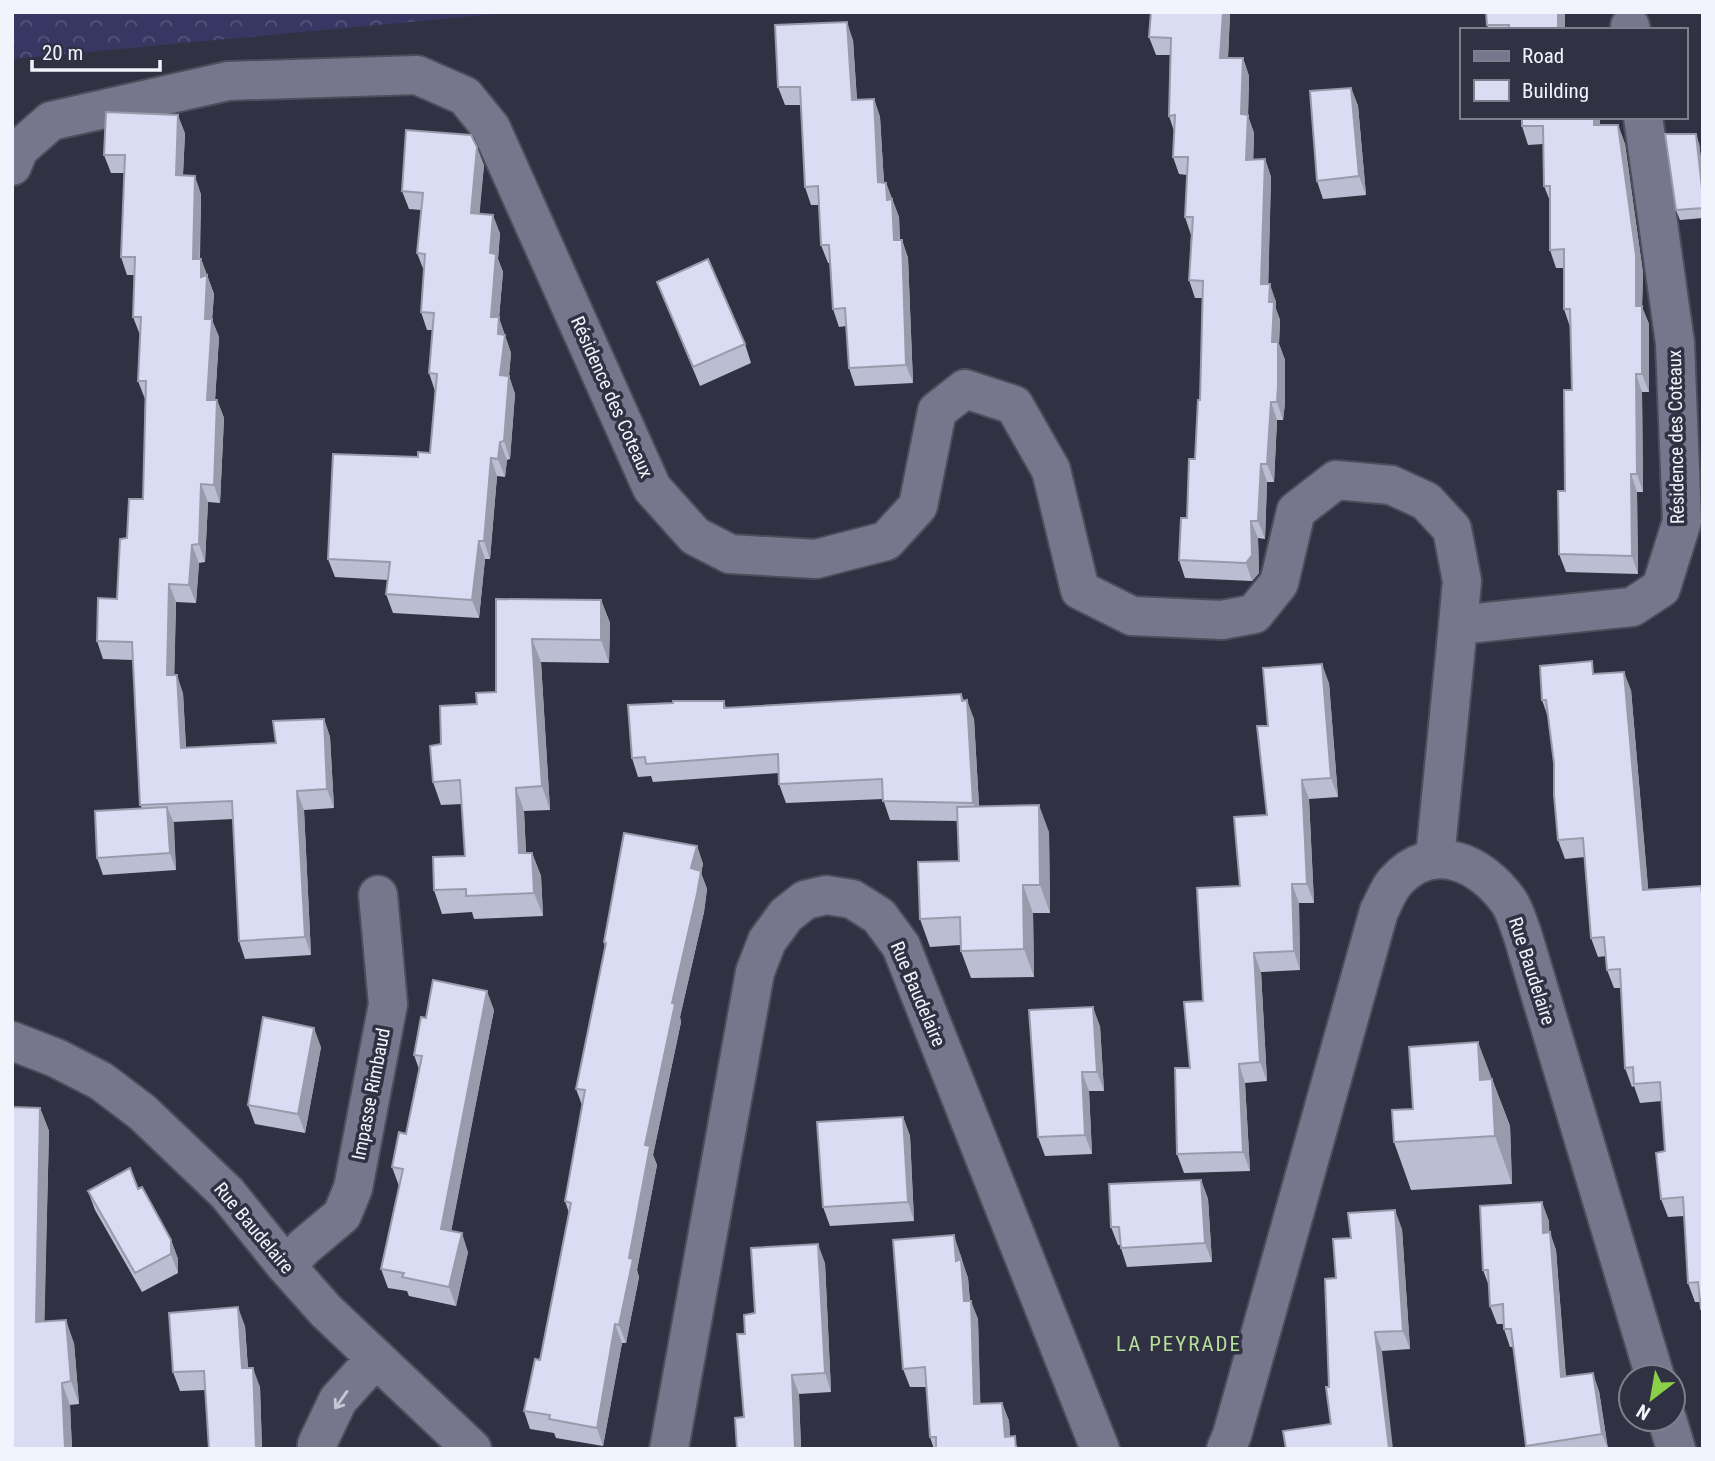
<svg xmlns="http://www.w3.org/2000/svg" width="1715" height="1461" viewBox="0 0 1715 1461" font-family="'Roboto Condensed',sans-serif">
<defs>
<pattern id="forest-crowns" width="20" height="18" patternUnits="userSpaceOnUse" patternTransform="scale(1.75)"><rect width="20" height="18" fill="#383763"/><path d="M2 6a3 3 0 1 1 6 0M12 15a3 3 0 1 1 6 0" fill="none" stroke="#55547a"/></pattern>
</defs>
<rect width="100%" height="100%" fill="#303143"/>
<!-- forest -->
<path fill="url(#forest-crowns)" d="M12,12H517L12,59Z"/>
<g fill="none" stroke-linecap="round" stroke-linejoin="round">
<defs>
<path id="street" d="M1630,26L1631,30
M12,166L19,149L51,121L228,81L417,75L465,96L491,128L652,488L695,536L730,554L816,559L886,541L918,506L937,411L965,389L1014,405L1051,470L1080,590L1132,616L1222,620L1254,614L1279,583L1296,511L1336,480L1391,485L1426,501L1452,529L1462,581L1458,625L1632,607L1661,588L1682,521L1675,343L1643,117
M1435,858L1458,625
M12,1041L56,1058L101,1081L142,1112L227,1193L286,1266L326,1311L472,1449
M286,1266L304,1247L342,1215L353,1188L388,1004L378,895
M1667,1419L1676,1449
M317,1449V1444L338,1400L376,1358
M669,1449L755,972L767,941L786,915L805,900L826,895L852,899L879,916L901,946L1100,1449
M1226,1449L1232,1435L1379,911C1384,902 1388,890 1395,882C1432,840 1481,862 1509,902C1515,911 1518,923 1522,933L1655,1377"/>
</defs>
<!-- street casing -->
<use href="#street" stroke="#4d4d5c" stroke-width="42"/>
<!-- street -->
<use href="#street" stroke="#76778d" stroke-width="38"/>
</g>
<!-- wall -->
<path fill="#bbbdd2" d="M1565,12V30H1489L1487,25Z
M1230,14L1228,58H1243L1249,76L1248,116L1254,133L1253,160L1265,159L1271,177L1268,284L1276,302V309L1280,320L1279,344L1285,360V403L1283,420H1277L1274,482H1267L1265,539L1258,538L1259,573L1252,581L1185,578L1179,560L1187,518L1195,459L1200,400L1202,298H1195L1189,280L1191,235L1185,217L1187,175L1179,174L1173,157L1174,131L1169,116L1170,55H1156L1149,37Z
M853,40L857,100L874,99L880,117L884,183H886L899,217L900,240H902L908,258L913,383L855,386L849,368L846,326L839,327L833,309L830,263H828L821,245L819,205H811L805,187L801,105H785L778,87Z
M1351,88L1358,106L1366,195L1323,199L1317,181Z
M1522,117H1600V125H1618L1625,144L1643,273L1642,307L1649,324V392H1642L1643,492H1637L1638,574L1566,572L1559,554L1565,491L1572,390L1570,327L1564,309V268H1556L1550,250V201L1544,186L1543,144L1528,145L1522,126Z
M185,133L183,175L201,194L200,259H201L214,294L212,320L219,337L215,400H217L224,418L220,503L208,502L205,562L199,563L196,603L176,602L174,675L183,693L186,748L276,743L324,719L330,737L334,808L304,810L311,955L245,959L239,941L233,819L173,822L176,870L103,875L97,858L142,808L140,805L133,660L103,659L97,641L117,599L127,538L143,499L145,399L138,381L140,335L133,317L135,275H127L121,257L125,173H111L104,155Z
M1699,143L1703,175V218L1680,220L1676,210Z
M484,165L479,214L500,233L498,259L503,272L499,318L511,353L509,376L515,394L510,459L507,460L505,477L497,476L490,559H485L479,618L393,613L386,594L388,580L335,577L328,559L418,457L430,453L435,391L429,373L433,330H427L421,312L424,271L417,253L421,210L409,209L402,191Z
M657,282L745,344L751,363L700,386Z
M496,599L601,600L610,623L609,663L541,662L550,810L524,811L526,853H532L541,876L543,916L474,919L472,912L442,914L434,890L465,856L462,804L441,805L433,782L441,744L477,704L496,692Z
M1597,674L1631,690L1648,889L1703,890V1313L1701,1302H1695L1688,1283L1684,1216L1668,1217L1661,1199L1665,1151L1662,1101L1640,1103L1634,1086L1632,1087L1625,1068L1621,988H1614L1607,970L1606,956L1598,957L1591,938L1585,857L1565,859L1558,840L1554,763L1548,717L1542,700Z
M1329,683L1338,797L1309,799L1314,903H1299L1300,970L1261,972L1267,1081L1245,1083L1250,1171L1184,1173L1177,1154L1190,1068L1203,1001L1240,886L1267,815L1268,726Z
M961,694L964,701L974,719L979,806L1049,832L1050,913H1033L1034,977L971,978L961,951L960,945L930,947L920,919L959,861L958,821L890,820L883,799L786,803L779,784V773L653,782L651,776L638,777L632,758L724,701L726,708Z
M697,846L703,864L701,873L707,889L704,912L680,1017L681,1022L653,1155L657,1165L637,1270L639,1277L626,1343H622L603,1446L556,1438L554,1433L530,1429L524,1411L540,1360L569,1213L565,1201L582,1105L576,1089L605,947L604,942Z
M494,1010L451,1231L468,1252L456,1306L409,1296L407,1291L388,1288L381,1269L399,1186L392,1167L406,1134L419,1069L414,1055L426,1018Z
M1100,1026L1104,1091H1089L1092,1154L1045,1156L1038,1137Z
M321,1047L305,1133L255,1124L248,1105Z
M1492,1079L1510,1126L1512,1184L1411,1190L1394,1142L1413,1109Z
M40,1108L49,1131L44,1321L74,1343L79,1404L70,1405L72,1449H12Z
M903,1117L910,1136L914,1221L830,1226L823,1207Z
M1201,1180L1208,1199L1212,1262L1127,1267L1120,1245H1118L1111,1227Z
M138,1189L171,1240L178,1259V1273L142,1292L95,1210L88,1191Z
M1549,1221V1232L1556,1250L1566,1377L1599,1391L1608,1449H1527L1526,1446L1513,1347H1510L1504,1329V1324H1497L1490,1306L1489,1286L1483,1270Z
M1402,1229L1410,1349L1382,1351L1331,1424L1329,1387L1336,1278L1351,1238Z
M961,1254V1259L968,1278L970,1301L978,1319L980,1404L1002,1403L1009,1421L1010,1437L1019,1449H934L930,1437L927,1387H910L903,1369Z
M825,1263L831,1392L799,1394L801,1449H737L744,1417L755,1313Z
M245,1326L248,1368L260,1387L262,1449H209L206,1390L180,1391L173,1372Z"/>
<!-- shaded-wall -->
<path fill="#999aab" d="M1223,12H1230V14L1227,76L1220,58Z
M1558,12H1565V30H1558Z
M847,22L853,40L858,118L852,100Z
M1243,58L1249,76L1248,116L1254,133L1253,178L1246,160L1241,114Z
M1351,88L1358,106L1366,195L1359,176Z
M874,99L880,117L885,200L878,182Z
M178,115L185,133L182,193L176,175Z
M1594,117H1600V144L1594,125Z
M1618,125L1625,144L1643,273L1642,307L1649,324V392L1642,374Z
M1696,134L1699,143L1703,175V198Z
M477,147L484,165L478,231L471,213Z
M1265,159L1271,177L1268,301L1261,284Z
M195,176L201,194L199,277L193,259Z
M886,183L899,217L900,258L894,240L887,200Z
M493,215L500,233L498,259L503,272L499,318L511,353L507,393L500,375L491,317L490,253Z
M902,240L908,258L913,383L906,365Z
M201,259L214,294L212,320L219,337L214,418L207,400L201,277Z
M1270,284L1276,302V309L1280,320L1279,344L1285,360V403L1283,420L1277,402L1272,342Z
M1636,374L1642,392L1643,492L1637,474Z
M509,376L515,394L510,459L504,441Z
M217,400L224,418L220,503L214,485Z
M1271,402L1277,420L1274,482L1267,464Z
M500,442L507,460L505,477L498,459Z
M491,458L497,476L490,559L484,541Z
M1261,464L1267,482L1265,539L1258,521Z
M1631,474L1637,492L1638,574L1632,556Z
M201,484L208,502L205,562L199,544Z
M1251,521L1258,538L1259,573L1252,581L1246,563Z
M479,541L485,559L479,618L472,600Z
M192,545L199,563L196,603L189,585Z
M169,584L176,602L174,694L167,675Z
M601,600L610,623L609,663L601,640Z
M532,639L541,662L550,810L542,786Z
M1322,664L1329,683L1338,797L1331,778Z
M1624,672L1631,690L1650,909L1643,890Z
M177,675L183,693L187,767L181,748Z
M961,694L968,713L967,700L974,719L980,822L973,803Z
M324,719L330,737L334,808L327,789Z
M1302,780L1309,799L1314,903L1307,884Z
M516,788L524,811L527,876L519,853Z
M297,791L304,810L311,955L305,937Z
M1039,805L1049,832L1050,913L1040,885Z
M167,807L174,823L176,870L170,853Z
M697,846L703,864L701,873L707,889L704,912L680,1017L681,1022L653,1155L657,1165L637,1270L639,1277L626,1343L619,1325L645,1145L672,1003L691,868Z
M532,853L541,876L543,916L534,893Z
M1292,884L1299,903L1300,970L1294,951Z
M1023,885L1033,913L1034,977L1024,949Z
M1254,953L1261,972L1267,1081L1260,1062Z
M487,991L494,1010L448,1248L441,1229Z
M1093,1007L1100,1026L1104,1091L1097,1072Z
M314,1028L321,1047L305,1133L298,1114Z
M1478,1042L1510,1126L1512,1184L1495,1136L1480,1080Z
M1239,1064L1245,1083L1250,1171L1243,1152Z
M1082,1072L1089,1091L1092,1154L1085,1135Z
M40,1108L49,1131L44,1344L36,1322Z
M903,1117L910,1136L914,1221L908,1202Z
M1201,1180L1208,1199L1212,1262L1205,1243Z
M1542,1202L1549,1221L1550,1251L1543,1233Z
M1395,1210L1402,1229L1410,1349L1403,1331Z
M1550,1232L1556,1250L1567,1396L1561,1377Z
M462,1233L468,1252L456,1306L449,1287Z
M954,1235L968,1278L971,1319L964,1301L956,1261Z
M171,1240L178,1259V1273L171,1254Z
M818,1244L825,1263L831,1392L825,1373Z
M971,1301L978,1319L981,1423L974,1404Z
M238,1307L245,1326L249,1387L242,1368Z
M66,1320L74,1343L79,1404L71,1381Z
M615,1324L622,1343L603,1446L597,1428Z
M1375,1332L1382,1351L1393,1449H1389Z
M253,1368L260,1387L262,1449H256Z
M1593,1373L1599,1391L1608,1449L1602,1434Z
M792,1375L799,1394L801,1449H795Z
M62,1383L70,1405L72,1449H65Z
M1002,1403L1009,1421L1011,1449L1005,1437Z"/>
<!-- building -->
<path fill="#dadcf4" stroke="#999aab" stroke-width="2" d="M1151,12H1223L1220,58H1243L1241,114L1248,115L1246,160L1265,159L1261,284H1270L1269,302H1274L1272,342H1278V385L1277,402H1271L1267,464H1261L1258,521H1251L1252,555L1246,563L1179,560L1181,518H1187L1189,459H1195L1198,400H1200L1203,281L1189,280L1193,217H1185L1188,157H1173L1175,115L1169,116L1171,38L1149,37Z
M1486,12H1558V30H1509V25H1487Z
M847,22L852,100L874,99L878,182L886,183L887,200L892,199L894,240H902L906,365L849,368L845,308L833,309L829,245H821L818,186L805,187L800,87H778L775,25Z
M1351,88L1359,176L1317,181L1310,91Z
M106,112L178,115L176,175L195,176L193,259H201V277L207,275L205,319H212L207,400H217L214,485L201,484L199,544L192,545L189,585L169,584L167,675H177L181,748L276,743L273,721L324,719L327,789L297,791L305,937L239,941L232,801L140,805L132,642L97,641L98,598L117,599L120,539L127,538L129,499H143L146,381H138L141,317H133L135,257H121L125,155H104Z
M1522,117H1594V125H1618L1636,255V306H1642V374H1636L1637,474H1631L1632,556L1559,554L1558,491H1565L1564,390H1572L1570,309H1564V249L1550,250V186H1544L1543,126H1522Z
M406,130L471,135L477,147L471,213L493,215L490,253L496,254L491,317H499L498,334L505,335L500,375L509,376L504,441L500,442L498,459L491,458L484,541H479L472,600L386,594L390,562L328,559L333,454L418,457V452L430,453L437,374L429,373L434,313L421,312L425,254L417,253L423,193L402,191Z
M1665,134H1696L1703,198V208L1676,210Z
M708,259L745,344L693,367L657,282Z
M496,599L601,600V640L532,639L542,786L516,788L519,853H532L534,893L466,896V889L434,890L433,857L465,856L460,780L433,782L430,746L441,744L440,706L477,704L476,693L496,692Z
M1592,661L1593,674L1624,672L1643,890L1701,886L1703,902V1309H1701L1698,1282L1688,1283L1683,1197L1661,1199L1656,1153L1665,1151L1660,1082L1634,1084L1633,1067L1625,1068L1620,969L1607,970L1604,937L1591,938L1583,838L1558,840L1554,795V763L1546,700H1542L1540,666Z
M1322,664L1331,778L1302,780L1307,884H1292L1294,951L1254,953L1260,1062L1239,1064L1243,1152L1177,1154L1175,1068H1190L1184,1002L1203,1001L1197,888L1240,886L1234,817L1267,815L1257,726H1268L1263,668Z
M961,694L962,701L967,700L973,803L883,801L882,779L779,784L778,754L646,764L645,757L632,758L628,705L673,703V701H724V708Z
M1039,805L1040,885H1023L1024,949L961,951L960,917L920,919L918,862L959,861L957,807Z
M167,807L170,853L97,858L95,811Z
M624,833L697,846L691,868L701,871L697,894L672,1003L675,1004L645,1145L650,1146L629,1258L633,1259L619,1325L615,1324L597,1428L549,1419L550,1415L524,1411L535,1359L540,1360L571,1203L565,1201L585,1090L576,1089L606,943L604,942Z
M433,980L487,991L441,1229L462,1233L449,1287L402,1277L404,1273L381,1269L403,1169L392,1167L399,1132L406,1134L422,1056L414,1055L421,1017L426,1018Z
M1093,1007L1097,1072H1082L1085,1135L1038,1137L1029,1010Z
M263,1017L314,1028L298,1114L248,1105Z
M1478,1042L1480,1080L1492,1079L1495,1136L1394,1142L1392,1110L1413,1109L1409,1047Z
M12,1107L40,1108L36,1322L66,1320L71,1381L62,1383L65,1449H12Z
M903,1117L908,1202L823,1207L817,1122Z
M130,1168L138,1189L142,1187L171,1240V1254L135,1273L88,1191Z
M1201,1180L1205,1243L1121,1248L1119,1227H1111L1109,1184Z
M1542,1202L1543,1233L1550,1232L1561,1377L1593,1373L1602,1434L1526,1446L1511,1329H1504L1503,1304L1490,1306L1488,1270H1483L1480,1206Z
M1395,1210L1403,1331L1375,1332L1389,1449H1286L1283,1431L1331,1424L1326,1387H1329L1325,1279L1336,1278L1333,1239L1351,1238L1348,1213Z
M954,1235L956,1261L961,1259L964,1301H971L974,1404L1002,1403L1005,1437L1015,1436L1016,1449H936V1437H930L925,1367L903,1369L893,1240Z
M818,1244L825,1373L792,1375L795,1449H737L735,1418L744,1417L737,1334H745L744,1315L755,1313L751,1248Z
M238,1307L242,1368H253L256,1449H209L204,1371L173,1372L169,1313Z"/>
<!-- one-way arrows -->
<defs><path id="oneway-shaft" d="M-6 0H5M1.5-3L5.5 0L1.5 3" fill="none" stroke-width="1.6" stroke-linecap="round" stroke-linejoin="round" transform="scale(1.75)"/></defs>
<use stroke="#c7c8d6" href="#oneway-shaft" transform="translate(341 1400) rotate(125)"/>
<g text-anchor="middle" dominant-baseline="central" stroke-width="7" stroke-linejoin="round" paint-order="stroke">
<!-- street labels -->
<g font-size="19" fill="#f3f3fd" stroke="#303143">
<text transform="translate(612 397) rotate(66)">Résidence des Coteaux</text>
<text transform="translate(1676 437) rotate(-91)">Résidence des Coteaux</text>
<text transform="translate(1532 971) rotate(72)">Rue Baudelaire</text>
<text transform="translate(918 994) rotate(67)">Rue Baudelaire</text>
<text transform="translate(371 1094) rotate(-79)">Impasse Rimbaud</text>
<text transform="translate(254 1228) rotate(50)">Rue Baudelaire</text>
</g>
<!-- neighbourhood labels -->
<g font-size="21" letter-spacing="2" fill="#b8df9b" stroke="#303143">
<text x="1179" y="1344">LA PEYRADE</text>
</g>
</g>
<!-- border -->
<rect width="1715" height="1461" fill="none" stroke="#f3f3fd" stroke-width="28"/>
<!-- legend -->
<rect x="1460" y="28" width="228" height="91" fill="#303143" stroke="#7e7f8d" stroke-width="2"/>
<rect x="1474" y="51" width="35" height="10" fill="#76778d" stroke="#7e7f8d" stroke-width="2"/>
<text x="1522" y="63" font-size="21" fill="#f3f3fd">Road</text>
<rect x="1474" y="80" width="35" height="21" fill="#dadcf4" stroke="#7e7f8d" stroke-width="2"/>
<text x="1522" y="98" font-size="21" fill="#f3f3fd">Building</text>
<!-- north arrow -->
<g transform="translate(1652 1398) rotate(211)"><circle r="33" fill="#303143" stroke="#7e7f8d" stroke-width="2"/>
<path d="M0-5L12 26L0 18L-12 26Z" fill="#89cf48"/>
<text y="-10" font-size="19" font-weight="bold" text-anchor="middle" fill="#f3f3fd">N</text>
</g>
<!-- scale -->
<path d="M32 60v10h128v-10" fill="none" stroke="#f3f3fd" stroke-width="3.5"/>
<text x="42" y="60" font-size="21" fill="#f3f3fd" stroke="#303143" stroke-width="5" paint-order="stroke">20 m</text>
</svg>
